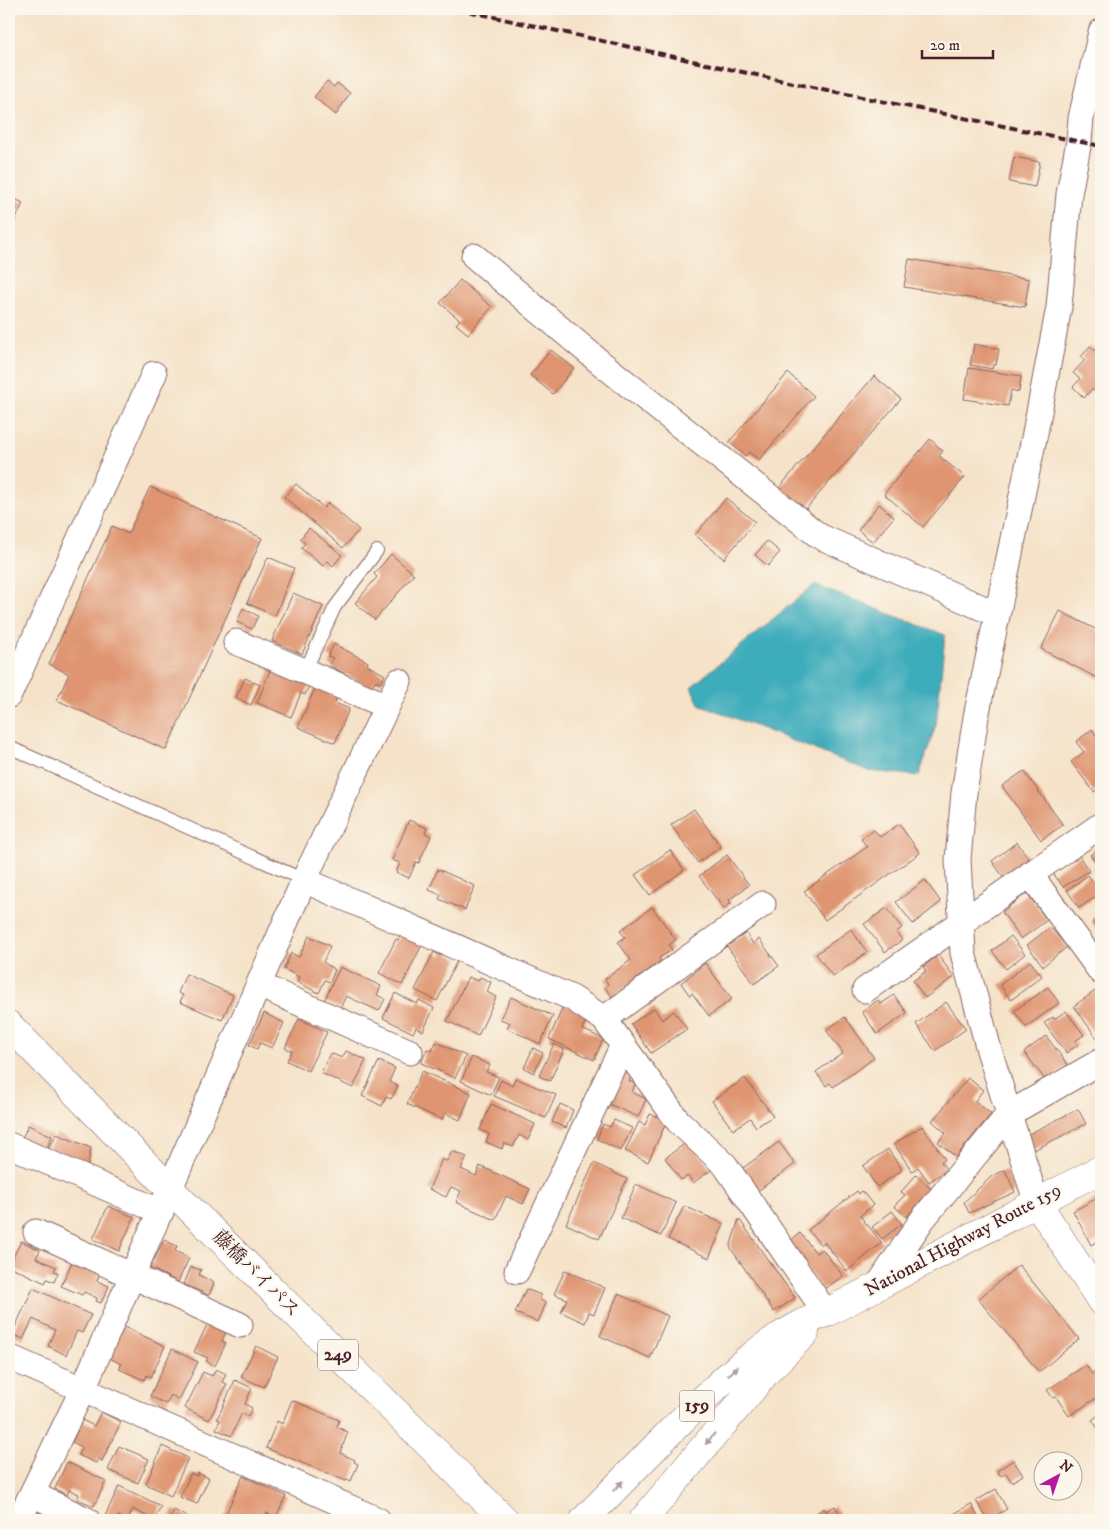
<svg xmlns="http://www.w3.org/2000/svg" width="1110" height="1529" viewBox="0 0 1110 1529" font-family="'IM FELL DW Pica','Noto Serif JP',serif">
<rect width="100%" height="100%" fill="#fbf7ec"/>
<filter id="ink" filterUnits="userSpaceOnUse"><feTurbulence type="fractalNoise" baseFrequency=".02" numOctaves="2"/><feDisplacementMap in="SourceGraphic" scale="10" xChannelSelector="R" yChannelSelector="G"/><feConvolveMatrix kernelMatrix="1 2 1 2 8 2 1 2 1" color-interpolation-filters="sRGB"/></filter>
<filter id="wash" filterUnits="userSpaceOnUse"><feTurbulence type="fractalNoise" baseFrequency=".0096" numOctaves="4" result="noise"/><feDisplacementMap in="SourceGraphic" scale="20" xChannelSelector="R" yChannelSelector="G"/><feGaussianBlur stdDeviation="1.12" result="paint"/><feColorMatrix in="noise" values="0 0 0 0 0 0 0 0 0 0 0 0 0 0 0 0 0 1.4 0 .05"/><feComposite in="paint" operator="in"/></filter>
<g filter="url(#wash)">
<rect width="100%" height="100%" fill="#f5e2c8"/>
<!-- water -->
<path fill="#3eacbb" stroke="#446673" d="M814,585L945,635L936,725L919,776L869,771L699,704L691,687Z"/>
<g id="blocks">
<!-- building -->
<path fill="#df9571" d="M327,81L334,87L337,83L350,93L336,115L314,97Z
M1014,157L1040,162L1035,187L1009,182Z
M9,196L23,203L9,234Z
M909,259L1029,279L1025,307L904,287Z
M460,280L492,307L468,334L456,324L460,320L440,303Z
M974,344L999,349L996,365H993L992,369L970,365Z
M1090,346L1101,356V391L1098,395L1092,389L1084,398L1073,387L1080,379L1073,373L1085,360L1081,357Z
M551,350L574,368L553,394L530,375Z
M969,368L1021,376L1019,392L1011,390L1008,406L964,399Z
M788,373L814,396L759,460L749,452L746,456L729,442Z
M874,376L901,399L805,510L779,488Z
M930,439L943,451L939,456L965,477L923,527L884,494Z
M296,484L324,508L328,503L359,530L343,548L284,497Z
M150,487L262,538L166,750L57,700L69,674L49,664L112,526L128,534Z
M726,498L755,522L724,559L695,535Z
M879,504L894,517L873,542L858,530Z
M309,528L342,555L333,566L328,561L323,566L301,548L305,543L300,539Z
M767,541L780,552L768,566L755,555Z
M391,554L414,574L375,620L355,603L377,577L374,574Z
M268,557L294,568L275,616L247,603Z
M293,593L323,606L302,654L272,641Z
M243,608L258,616L252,629L237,622Z
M1060,611L1101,632V680L1041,649Z
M334,644L368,662L367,665L385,675L381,683L375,681L371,688L329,665L333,658L328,656Z
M271,668L295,678L293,681L301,684L303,680L310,683L305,695L301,693L291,717L257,703Z
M245,678L260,685L251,705L236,698Z
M315,688L337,697L335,703L349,709L335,743L298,727Z
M1092,729L1101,742V786L1094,792L1071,762L1084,752L1076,742Z
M1024,771L1063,825L1041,840L1002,786Z
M694,809L721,847L698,863L671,825Z
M409,820L427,828L425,833L431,836L419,863L416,862L409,878L396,872L400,863L392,860Z
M899,824L920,853L825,920L804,891L867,847L861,839L874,830L880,837Z
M1017,842L1029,859L1004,878L992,861Z
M1101,847V879L1094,869L1099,866L1090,855Z
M670,850L684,870L650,895L635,875Z
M727,855L749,885L729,900L731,903L724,909L699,876Z
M1079,856L1089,871L1063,887L1053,873Z
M438,869L475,886L465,910L439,899L441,895L429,890Z
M1088,875L1101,893L1079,908L1067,890Z
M925,880L941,902L913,924L896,902Z
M1027,893L1047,920L1021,939L1002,912Z
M652,907L676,940L669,945L672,950L659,958L661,961L612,997L605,987L608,984L605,979L631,960L618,942L625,937L620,931Z
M887,908L902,928L896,932L902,940L885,952L864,924Z
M1101,916V934L1092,922Z
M1050,927L1067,947L1043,966L1027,945Z
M851,929L867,952L833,977L816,954Z
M746,933L753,944L759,939L779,966L754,984L727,946Z
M401,935L422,945L402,985L379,973L396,939L398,940Z
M309,936L330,946L323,962L335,970L330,982L325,980L319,993L297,982L299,977L284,969L291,953L299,957Z
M1011,936L1025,954L1006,969L992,951Z
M443,951L458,959L437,1001L415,990L434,952L441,956Z
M938,955L954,977L925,998L913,981L926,971L923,967Z
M1030,961L1042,976L1011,1000L1000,985Z
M705,963L732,999L709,1016L692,993L690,996L681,983Z
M340,967L381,986L377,995L385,999L379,1011L346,996L340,1008L324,1001Z
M186,974L233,995L222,1020L180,1002L183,995L178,993Z
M468,977L478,981L480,977L491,982L487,992L496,997L478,1036L447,1021Z
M1048,987L1059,1003L1026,1027L1014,1011Z
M1095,991L1101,999V1044L1074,1006Z
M395,993L417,1004L419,1000L434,1008L423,1031L416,1027L413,1033L383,1018Z
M894,995L907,1013L877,1034L862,1012L878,1000L881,1004Z
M511,997L553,1016L540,1044L507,1028L510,1023L500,1019Z
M946,1002L966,1029L935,1051L916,1024Z
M564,1004L588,1016L582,1029L603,1039L594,1060L549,1039Z
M654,1008L662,1020L674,1011L687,1029L651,1053L631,1024Z
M1066,1011L1084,1035L1075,1041L1078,1045L1066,1053L1044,1023L1053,1017L1054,1019Z
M264,1013L284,1023L272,1048L260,1043L257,1049L249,1045Z
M845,1017L874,1058L833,1087L830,1083L826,1086L816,1072L843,1053L826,1030Z
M299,1019L327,1032L308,1071L287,1061L292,1051L285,1048Z
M1046,1036L1068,1065L1047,1082L1024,1052Z
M436,1042L466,1056L455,1078L421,1063L427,1049L432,1051Z
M554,1044L564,1049L550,1081L539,1076Z
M533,1048L543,1053L534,1073L524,1068Z
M346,1051L366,1060L353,1088L321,1073L330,1053L342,1058Z
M472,1057L490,1065L486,1072L499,1077L491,1095L461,1081Z
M379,1061L395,1068L389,1082L398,1086L391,1099L386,1097L382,1106L362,1096Z
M422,1071L471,1093L460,1120L445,1113L442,1120L407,1104Z
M623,1071L632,1075L629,1081L635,1084L632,1092L646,1099L638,1117L609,1104Z
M515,1078L556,1095L546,1118L494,1096L501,1080L512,1086Z
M745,1078L773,1116L756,1127L750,1118L733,1130L712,1101Z
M968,1078L983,1090L975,1101L991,1114L956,1157L938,1142L946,1133L932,1121Z
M491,1104L535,1124L528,1140L519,1135L513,1147L504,1143L502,1149L486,1142L489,1134L480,1130Z
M560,1104L573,1110L566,1128L552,1122Z
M1078,1109L1086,1124L1034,1150L1027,1135Z
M650,1114L667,1121L648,1162L625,1151L639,1122L645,1125Z
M614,1120L632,1128L621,1151L597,1139L603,1124L610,1127Z
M28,1125L52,1136L44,1154L20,1143Z
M922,1126L945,1159L941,1162L947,1170L929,1182L918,1167L912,1171L894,1144Z
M57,1134L91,1148L87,1170L45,1153Z
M690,1140L711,1170L693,1183L688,1176L681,1180L665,1158Z
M779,1142L795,1164L756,1192L740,1170Z
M888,1149L902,1170L877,1187L863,1166Z
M452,1151L467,1157L461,1169L476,1176L480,1166L530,1189L523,1204L506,1196L495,1220L456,1202L461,1191L451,1187L446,1197L429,1189L442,1159L447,1161Z
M594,1163L627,1179L599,1239L566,1224Z
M1005,1170L1015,1192L969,1213L964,1202L992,1176Z
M916,1175L931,1189L907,1217L894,1206L905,1195L901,1192Z
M636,1184L676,1203L661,1236L621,1218Z
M857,1191L859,1194L862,1191L873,1205L860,1216L882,1243L847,1271L824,1242L821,1245L808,1230Z
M1101,1196V1239L1091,1245L1073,1211Z
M108,1206L134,1217L119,1251L93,1239Z
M684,1206L724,1224L709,1258L668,1239Z
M892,1211L902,1224L882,1239L872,1227Z
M739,1219L795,1298L774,1312L730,1247Z
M800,1233L816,1253L822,1249L843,1276L823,1290L787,1243Z
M164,1240L177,1246L175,1251L189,1258L178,1282L150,1268Z
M21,1241L40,1250L36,1258L56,1267L54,1271L58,1273L54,1282L47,1279L45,1283L9,1266Z
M72,1262L99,1274L97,1281L109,1286L101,1303L96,1301L97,1298L84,1292L82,1295L61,1286Z
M1019,1265L1079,1339L1039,1372L978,1299Z
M191,1267L201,1270L199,1275L214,1283L209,1295L184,1284Z
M565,1270L605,1288L594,1314L589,1312L585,1323L561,1312L567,1299L554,1294Z
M33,1288L91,1315L82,1333L77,1331L66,1355L48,1346L55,1330L33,1319L23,1339L12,1334Z
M526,1289L541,1295L539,1299L546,1303L538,1322L515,1313Z
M618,1294L668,1316L650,1358L600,1336Z
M208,1323L226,1332L222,1341L226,1343L215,1366L206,1361L208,1358L194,1352Z
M122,1326L165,1346L151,1377L147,1375L144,1380L119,1369L121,1364L108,1357Z
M256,1346L278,1357L264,1387L241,1377Z
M172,1349L198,1362L179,1400L171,1395L166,1404L150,1396Z
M1086,1365L1092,1374L1095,1372L1100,1380L1097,1382L1101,1388V1395L1069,1416L1056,1397L1053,1398L1047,1390Z
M216,1369L226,1374L222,1382L227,1384L209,1420L185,1408L203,1372L212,1376Z
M235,1380L252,1388L245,1404L252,1408L248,1416L242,1413L231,1436L216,1429L220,1420L217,1419Z
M292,1400L339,1420L337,1427L348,1432L340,1453L355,1460L354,1462L358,1464L351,1481L347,1479L346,1481L266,1448L277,1421L282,1424Z
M101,1412L121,1422L102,1461L98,1459L96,1463L78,1455L82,1447L72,1442L82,1420L94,1426Z
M1101,1413V1433L1092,1420Z
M119,1446L149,1459L138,1483L108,1470Z
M162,1446L188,1458L171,1496L146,1484Z
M1013,1460L1023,1475L1012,1482L1006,1473L1001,1476L997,1471Z
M67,1462L106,1481L94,1506L77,1499L79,1494L69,1490L67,1495L55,1489Z
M191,1473L197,1476L198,1473L209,1478L197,1504L180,1497Z
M243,1476L286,1496L276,1517L267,1513L264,1520H223Z
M119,1486L161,1506L154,1520L133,1509L128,1520L118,1516L114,1520L105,1516Z
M996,1489L1007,1509L988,1520L976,1501Z
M971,1504L980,1520H943Z
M835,1506L843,1520H810L817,1516L816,1513L824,1508L826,1511Z
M174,1510L194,1520H169Z
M38,1513L55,1520H35Z"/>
</g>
</g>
<g filter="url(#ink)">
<use href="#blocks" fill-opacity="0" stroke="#866362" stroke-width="1"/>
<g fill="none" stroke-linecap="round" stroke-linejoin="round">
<defs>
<path id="service" d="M305,671L335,607L377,551
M9,747L304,880"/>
<path id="minor" d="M474,256L601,363L819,536L996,614
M236,642L387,706
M9,695L154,374
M1030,874L1101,972
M304,880L572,998L604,1019L678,1121L725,1165L826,1313
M259,985L410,1052
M865,990L1101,825
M604,1019L763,904
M9,1145L161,1212
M1036,1201L989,1050L963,953L958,859L964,793L976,717L1035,433L1059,307L1069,194L1079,141L1081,118L1101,32
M36,1232L240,1325
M517,1271L623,1045
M879,1284L922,1220L1009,1114L1101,1061
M9,1357L378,1520
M32,1494L87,1520
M19,1520L82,1391L304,880L399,681"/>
<path id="secondary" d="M1036,1201L1101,1301"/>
<path id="trunk" d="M9,1025L171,1190L505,1520
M584,1520C613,1490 643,1460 672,1430C719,1383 763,1337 826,1313L1101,1169
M643,1520L769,1369L805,1333"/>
</defs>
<!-- service casing -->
<use href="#service" stroke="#866362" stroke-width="14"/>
<!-- minor casing -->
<use href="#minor" stroke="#866362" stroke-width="27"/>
<!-- secondary casing -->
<use href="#secondary" stroke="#866362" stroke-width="29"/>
<!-- trunk casing -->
<use href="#trunk" stroke="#866362" stroke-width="29"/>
<!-- service -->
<use href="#service" stroke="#fff" stroke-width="12"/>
<!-- minor -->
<use href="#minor" stroke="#fff" stroke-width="25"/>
<!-- secondary -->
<use href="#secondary" stroke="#fff" stroke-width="28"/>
<!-- trunk -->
<use href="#trunk" stroke="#fff" stroke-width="28"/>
<!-- rail -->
<path stroke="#4a1f2b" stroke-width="4" stroke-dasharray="8 4" stroke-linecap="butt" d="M458,9L788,82L1101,146"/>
</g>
<!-- one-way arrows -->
<defs><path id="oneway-solid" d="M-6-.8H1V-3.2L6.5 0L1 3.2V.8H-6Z" transform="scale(1.25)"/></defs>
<g fill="#ae9aa0">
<use href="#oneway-solid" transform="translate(733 1371) rotate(-42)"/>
<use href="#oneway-solid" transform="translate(710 1439) rotate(130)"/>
<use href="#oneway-solid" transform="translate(618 1486) rotate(-45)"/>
</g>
</g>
<g text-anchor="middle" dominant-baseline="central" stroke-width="4" stroke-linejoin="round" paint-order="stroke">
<!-- shield labels -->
<g fill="#fbf7ec" stroke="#7f6065" stroke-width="1">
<rect x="318" y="1339.5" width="40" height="31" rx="4"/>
<rect x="679.5" y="1390.5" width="35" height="31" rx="4"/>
</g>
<g font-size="18" font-weight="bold" fill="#4a1f2b">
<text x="338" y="1355">249</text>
<text x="697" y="1406">159</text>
</g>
<!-- street labels -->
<g font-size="19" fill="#4a1f2b" stroke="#fbf7ec">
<text transform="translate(963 1240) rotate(-28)">National Highway Route 159</text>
<text transform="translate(256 1274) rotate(45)">藤橋バイパス</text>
</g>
</g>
<!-- margin -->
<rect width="1110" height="1529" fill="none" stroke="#fbf7ec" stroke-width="30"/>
<!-- north arrow -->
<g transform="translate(1058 1476) rotate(40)"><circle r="24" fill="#fbf7ec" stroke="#b4a19f"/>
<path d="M0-4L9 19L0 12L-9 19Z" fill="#b5179e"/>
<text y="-8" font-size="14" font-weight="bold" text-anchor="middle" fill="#4a1f2b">N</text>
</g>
<!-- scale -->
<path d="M922 50v8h71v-8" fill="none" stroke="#4a1f2b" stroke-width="2.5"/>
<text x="930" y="50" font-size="15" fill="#4a1f2b" stroke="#fbf7ec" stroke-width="4" paint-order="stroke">20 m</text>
</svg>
